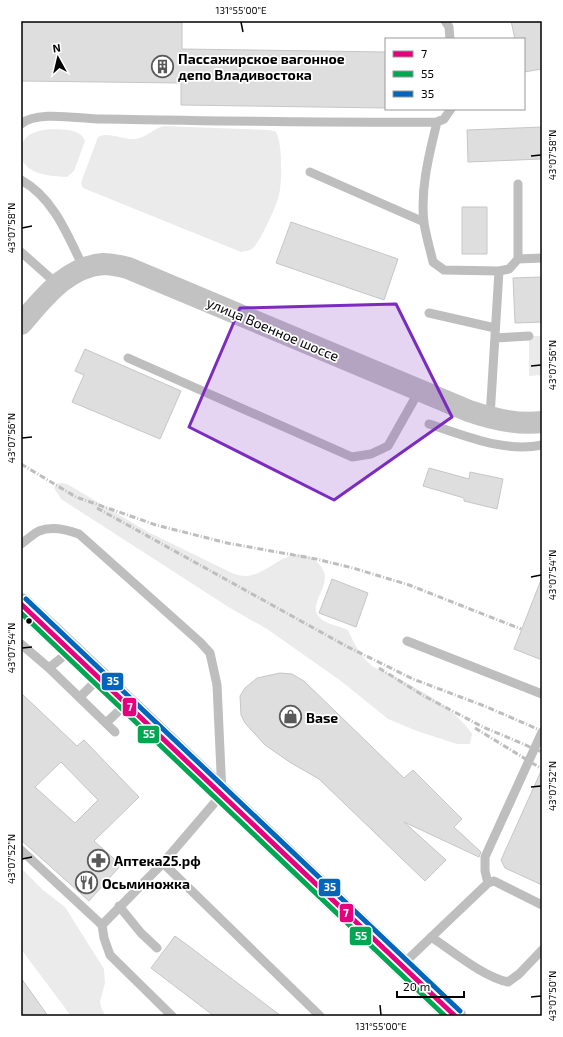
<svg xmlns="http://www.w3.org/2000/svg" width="563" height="1037" viewBox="0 0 563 1037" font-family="'Exo 2',sans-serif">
<rect width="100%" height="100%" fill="#fff"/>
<!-- green -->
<path fill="#ebebeb" d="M163,126L268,130L275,131C283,139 282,184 279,195C277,205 260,242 253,248C250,251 245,251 241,252L83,188L81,183L83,177L98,137C108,131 123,140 135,139C146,138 153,129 163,126Z
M50,129C62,130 81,128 85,141L74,171L67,177C54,176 41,176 30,169C25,165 21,160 21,153C20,135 35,131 50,129Z
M529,336H542V375L529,376Z
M62,483L67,484L148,532L234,574C238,575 242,576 246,576C269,575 290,542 313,559C344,580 303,602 320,618C326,624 339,626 348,630C354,643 360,656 371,665C377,670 387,672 393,676C421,691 454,707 472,734L470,744H457L417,731L388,719L341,681L267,629L230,608L61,499L54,488L56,484Z
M21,868L43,890L65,907L104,969L105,983L100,1002L102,1010L106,1016H71L21,949Z"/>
<!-- building -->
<path fill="#dedede" stroke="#c6c6c6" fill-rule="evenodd" d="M21,21H182V49L386,52V108L181,105V83L21,81Z
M511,21H542V69L524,72V39H515Z
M542,127V159L468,162L467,130Z
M462,207H487V254H462Z
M291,222L398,259L384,300L276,263Z
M542,277V322L515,323L513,278Z
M85,349L181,391L160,439L72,402L84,375L75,371Z
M429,468L469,479L470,472L503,479L497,509L464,501V498L423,486Z
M332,579L368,593L356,627L319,613Z
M541,580H542V660L514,649Z
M280,673L292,674L304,681L404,778L413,770L462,819L454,827L481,852L479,857L404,822L446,860L425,881L319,779L291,763L265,745L245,723L241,715L240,696L245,688L257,678Z
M21,693L77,746L84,740L139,797L94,841L121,865L89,901L21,840ZM61,762L98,800L75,823L35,787Z
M542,769V885L505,868L501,860Z
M175,936L190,947L281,1016H214L151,968Z
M21,978L48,1016H21Z"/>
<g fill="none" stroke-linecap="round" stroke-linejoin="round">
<!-- lane -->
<path stroke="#bebebe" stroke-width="9" d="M445,21L449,27L450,39
M437,122C429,155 420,189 424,223C426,236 430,249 433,262L444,270L499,271
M21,124C37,110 80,119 101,119C213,121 325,123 437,122L444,119L451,109
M310,172L424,222
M21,180C54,198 68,236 84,269
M21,252L57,284
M518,259L542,258
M429,313L495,328
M495,338L529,336
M128,358L352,457L371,454L388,446L419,391
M490,417L499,271L509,269L518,259V184
M429,424C464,435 504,453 542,445
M21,544C27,540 33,534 39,531C51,526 68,530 79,534L200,642L210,653L217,685L222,794L163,863L102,925L104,938L110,955L172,1016
M407,641L542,694
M21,644L49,668L115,732
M49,668L71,650
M80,697L100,677
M106,723L127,703
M21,850L102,925
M163,863L320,1016
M488,883L485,871V857L542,732
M119,906L141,933L157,948
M431,937C453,951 483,977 508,982L519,974L542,950
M402,965L488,883L494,881L542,905"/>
<!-- secondary -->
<path stroke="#c2c2c2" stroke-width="22" d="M21,324C43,299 66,267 103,264C111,264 120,266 128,268L469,411C492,419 517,425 542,422"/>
<!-- primary -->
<path stroke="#bebebe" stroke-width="22" d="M21,604L54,634L455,1016"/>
<!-- rail -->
<path stroke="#bebebe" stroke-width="3" stroke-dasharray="6 2 1 2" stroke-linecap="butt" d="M21,464L76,497L156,525L227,543L316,559L353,568L409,585L521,629
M97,508L346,646L413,679L487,707L542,731
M379,668L424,696L483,727L542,752
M475,728L542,769"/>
<defs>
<path id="bus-1" d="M21,604L455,1016"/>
<path id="bus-2" d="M21,613L445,1016"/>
<path id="bus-3" d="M26,599L460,1011"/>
</defs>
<!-- bus-1 casing -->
<use href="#bus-1" stroke="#fff" stroke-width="8"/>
<!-- bus-2 casing -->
<use href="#bus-2" stroke="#fff" stroke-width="8"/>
<!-- bus-3 casing -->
<use href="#bus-3" stroke="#fff" stroke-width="8"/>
<!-- bus-1 -->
<use href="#bus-1" stroke="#e5007d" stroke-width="5"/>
<!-- bus-2 -->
<use href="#bus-2" stroke="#00a651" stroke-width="5"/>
<!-- bus-3 -->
<use href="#bus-3" stroke="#0065bd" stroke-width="5"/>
</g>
<!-- marked area -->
<path fill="#7b2cbf" fill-opacity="0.2" stroke="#7b2cbf" stroke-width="3" stroke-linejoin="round" d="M396,304L452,417L334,500L189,427L240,308Z"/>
<!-- ticks -->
<path fill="none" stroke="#000" stroke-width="1.5" d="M241,22L243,32M531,156L541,155M22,228L32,226M531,366L541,365M22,438L32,437M531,577L541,575M22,648L32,647M531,787L541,786M22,859L32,857M531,997L541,996M380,1005L381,1015"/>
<!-- icons -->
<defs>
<symbol id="building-ring" viewBox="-11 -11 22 22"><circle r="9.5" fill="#fff" stroke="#595959" stroke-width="1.5"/><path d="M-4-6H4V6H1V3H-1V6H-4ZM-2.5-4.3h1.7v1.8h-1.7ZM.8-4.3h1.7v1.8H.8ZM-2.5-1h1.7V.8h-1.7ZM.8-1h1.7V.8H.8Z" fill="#595959"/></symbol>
<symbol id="shop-ring" viewBox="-11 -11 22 22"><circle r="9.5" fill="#fff" stroke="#595959" stroke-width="1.5"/><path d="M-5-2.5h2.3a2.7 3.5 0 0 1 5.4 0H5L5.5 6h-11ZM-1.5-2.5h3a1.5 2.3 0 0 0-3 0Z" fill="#595959"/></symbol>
<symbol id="pharmacy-ring" viewBox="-11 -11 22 22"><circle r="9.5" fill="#fff" stroke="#595959" stroke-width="1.5"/><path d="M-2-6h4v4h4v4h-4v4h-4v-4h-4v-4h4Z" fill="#595959"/></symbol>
<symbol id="restaurant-ring" viewBox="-11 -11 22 22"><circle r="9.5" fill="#fff" stroke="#595959" stroke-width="1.5"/><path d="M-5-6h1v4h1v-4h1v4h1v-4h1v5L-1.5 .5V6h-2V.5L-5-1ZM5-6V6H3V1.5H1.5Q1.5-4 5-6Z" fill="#595959"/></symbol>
</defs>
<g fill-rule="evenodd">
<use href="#building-ring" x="150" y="54" width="25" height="25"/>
<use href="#shop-ring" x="278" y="704" width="25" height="25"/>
<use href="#pharmacy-ring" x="86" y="848" width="25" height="25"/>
<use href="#restaurant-ring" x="74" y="870" width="25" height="25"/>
</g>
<!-- markers -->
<circle fill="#000" stroke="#fff" stroke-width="1.5" cx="29" cy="621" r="3.5"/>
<g text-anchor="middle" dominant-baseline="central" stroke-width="3.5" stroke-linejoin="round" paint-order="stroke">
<!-- poi labels -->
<g font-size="14" font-weight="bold" fill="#000" stroke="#fff" text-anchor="start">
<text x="178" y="58">Пассажирское вагонное<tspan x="178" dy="16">депо Владивостока</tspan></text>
<text x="306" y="717">Base</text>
<text x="114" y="860">Аптека25.рф</text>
<text x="102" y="883">Осьминожка</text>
</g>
<!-- street labels -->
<g font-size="14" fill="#000" stroke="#fff">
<text transform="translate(273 329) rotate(23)">улица Военное шоссе</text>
</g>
</g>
<g stroke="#fff" stroke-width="1.5">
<rect x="101" y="672" width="23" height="19" rx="4" fill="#0065bd"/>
<rect x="122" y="697" width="15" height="20" rx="4" fill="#e5007d"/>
<rect x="137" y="725" width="23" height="19" rx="4" fill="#00a651"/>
<rect x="318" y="878" width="23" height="19" rx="4" fill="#0065bd"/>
<rect x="339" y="903" width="15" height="20" rx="4" fill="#e5007d"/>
<rect x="349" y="926" width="23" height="20" rx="4" fill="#00a651"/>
</g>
<g font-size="11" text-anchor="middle" font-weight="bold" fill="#fff">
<text x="113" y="685">35</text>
<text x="130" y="711">7</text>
<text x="149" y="738">55</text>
<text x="330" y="891">35</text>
<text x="346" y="917">7</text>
<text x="361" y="940">55</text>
</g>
<!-- border -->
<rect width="563" height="1037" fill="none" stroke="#ffffff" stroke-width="44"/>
<!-- legend -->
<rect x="385" y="38" width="140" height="72" fill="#ffffff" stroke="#999999"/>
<rect x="393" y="51" width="20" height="6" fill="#e5007d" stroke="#999999"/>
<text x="421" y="58" font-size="12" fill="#000000">7</text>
<rect x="393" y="71" width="20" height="6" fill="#00a651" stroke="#999999"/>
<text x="421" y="78" font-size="12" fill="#000000">55</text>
<rect x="393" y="91" width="20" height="6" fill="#0065bd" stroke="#999999"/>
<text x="421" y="98" font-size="12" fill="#000000">35</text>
<!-- north arrow -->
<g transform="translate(58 58) rotate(352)" stroke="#ffffff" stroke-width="3" paint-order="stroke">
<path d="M0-3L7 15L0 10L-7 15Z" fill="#000000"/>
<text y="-6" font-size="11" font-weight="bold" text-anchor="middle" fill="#000000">N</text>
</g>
<!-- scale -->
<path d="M397 991v6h67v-6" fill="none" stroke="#000000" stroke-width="2"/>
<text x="403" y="991" font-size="12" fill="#000000" stroke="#ffffff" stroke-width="3" paint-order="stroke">20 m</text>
<rect x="22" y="22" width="519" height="993" fill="none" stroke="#000" stroke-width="1.5"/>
<g font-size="10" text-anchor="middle" fill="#000">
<text x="241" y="14">131°55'00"E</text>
<text transform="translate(552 155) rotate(-90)" y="4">43°07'58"N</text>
<text transform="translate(11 228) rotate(-90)" y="4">43°07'58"N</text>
<text transform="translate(552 365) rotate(-90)" y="4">43°07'56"N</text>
<text transform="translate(11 438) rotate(-90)" y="4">43°07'56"N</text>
<text transform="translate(552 575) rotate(-90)" y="4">43°07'54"N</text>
<text transform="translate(11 648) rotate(-90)" y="4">43°07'54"N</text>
<text transform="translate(552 786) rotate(-90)" y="4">43°07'52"N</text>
<text transform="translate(11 859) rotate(-90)" y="4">43°07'52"N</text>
<text transform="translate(552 996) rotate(-90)" y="4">43°07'50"N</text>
<text x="381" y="1030">131°55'00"E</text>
</g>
</svg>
